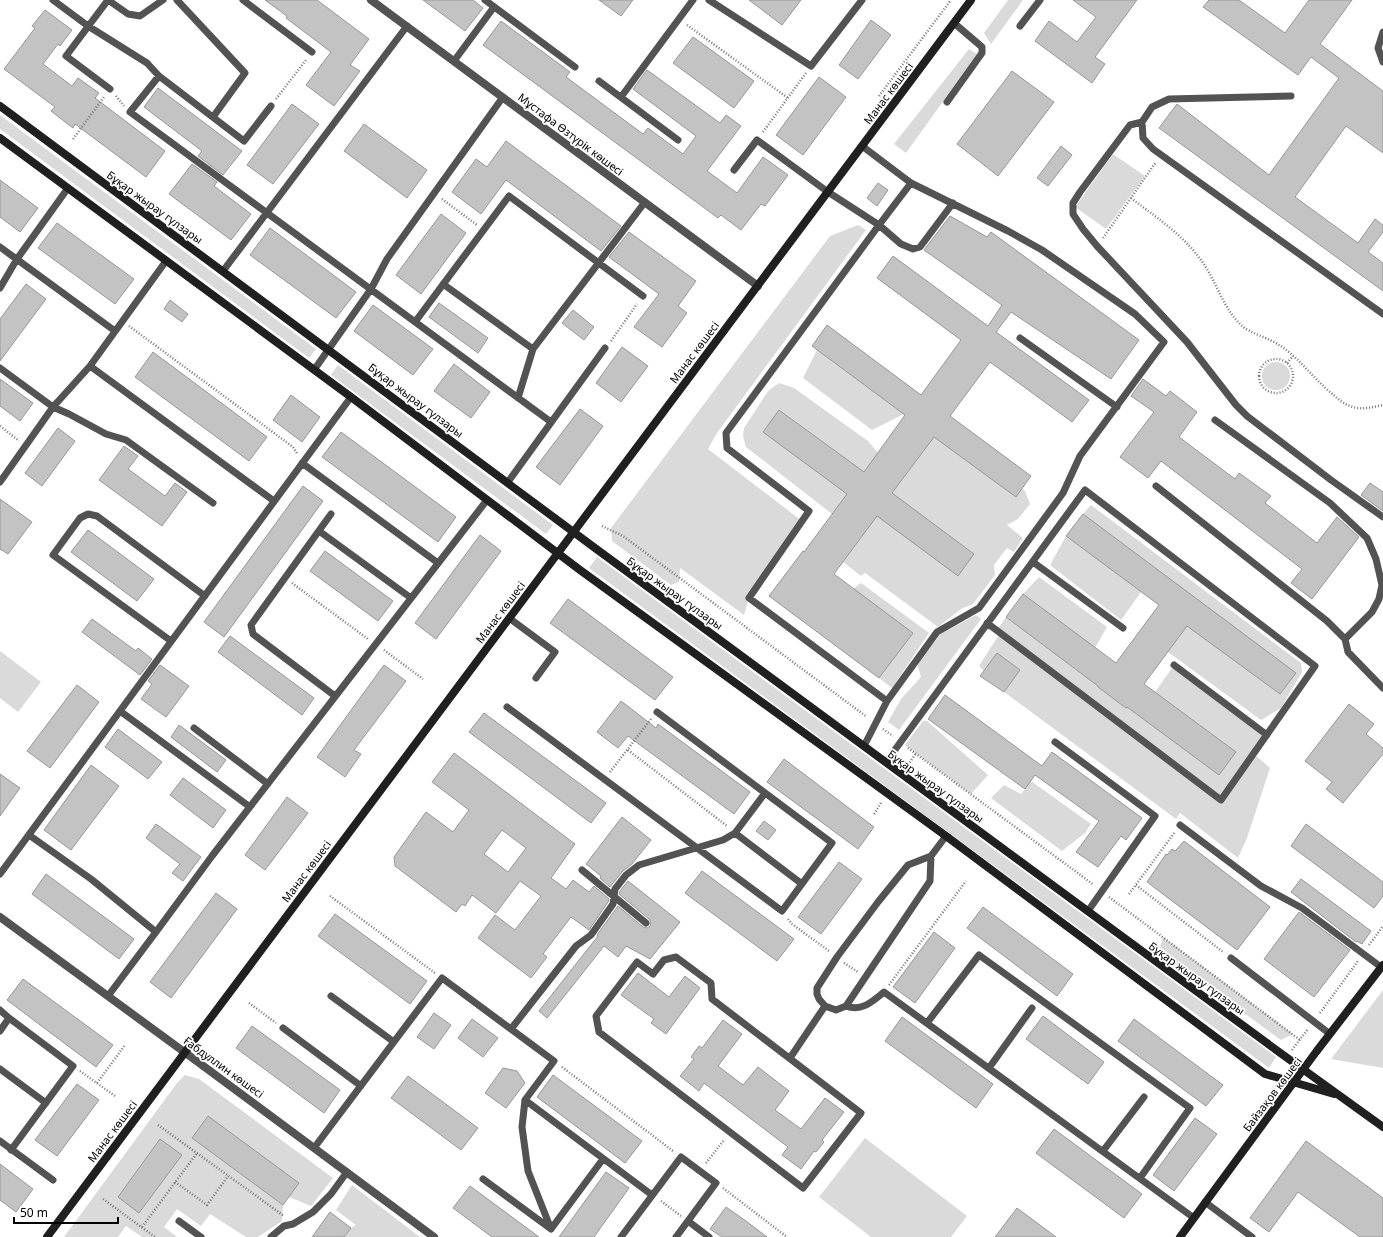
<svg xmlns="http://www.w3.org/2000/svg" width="1383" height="1237" viewBox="0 0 1383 1237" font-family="'Noto Sans',sans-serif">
<rect width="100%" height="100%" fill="#fff"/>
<!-- green -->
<path fill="#dadada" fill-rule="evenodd" d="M1008,0H1023L991,44L984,33Z
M969,49L977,54L906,153L894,144Z
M0,115L316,349L309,358L0,129Z
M1113,154L1145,176L1106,229L1075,207Z
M858,225L866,230L717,433L708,449L802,521L749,598L744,615L680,568L679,582L671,585L612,541L611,528L830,236Z
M817,350L904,414L872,430L803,378Z
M1262 376a14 14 0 1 1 28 0a14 14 0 1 1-28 0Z
M338,365L553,525L546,534L331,375Z
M779,383L794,388L868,441L878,453L874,480L780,410L763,431L858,502L837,507L832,514L746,447L743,436L744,428L768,391Z
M924,429L1016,497L1022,489L1025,491L1030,504L1018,519L1007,525L1023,538L1014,552L1007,548L994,565L995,575L973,604L961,609L938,627L865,573L861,576L843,562L867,530L866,508L974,554L882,486L900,483L923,451Z
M1091,505L1301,663L1302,672L1281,708L1261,720L1168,652L1187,626L1280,694L1296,673L1083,514Z
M1066,536L1141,592L1121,620L1050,565Z
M597,557L1276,1057L1269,1068L589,568Z
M1039,577L1107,627L1095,648L1023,594Z
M861,583L929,633L892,688L879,678L913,633L853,589Z
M976,615L981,619L899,730L888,722L901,699L921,677L917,663L941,634Z
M1006,617L1098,686V687L1126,708L1127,707L1219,775L1236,752L1155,692L1174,665L1267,735L1254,754L1270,768L1247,838L1238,858L1180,813L1176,819L1004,692L1020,670L997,653L984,671L979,666L1000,633L997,630Z
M0,651L41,682L18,712L0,698Z
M923,721H927L988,775L971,794L905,745Z
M1031,781L1091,824L1085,833L1062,851L991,798L1004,785L1021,794Z
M1163,937L1293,1034L1281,1040L1159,951Z
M1383,990V1068L1331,1059Z
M185,1075L199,1079L333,1178L311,1206L289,1197L299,1183L208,1116L192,1138L283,1205L282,1221L258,1237H246L210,1214L201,1226L177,1209L164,1227L177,1237H142L126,1226L118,1237H64L177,1083ZM160,1139L182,1155L139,1213L118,1197Z
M865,1138L967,1216L951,1237H871L819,1197Z
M352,1185L420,1237H344L351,1228L356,1225L336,1210Z"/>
<!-- building -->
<path fill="#c3c3c3" stroke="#979797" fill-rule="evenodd" d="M265,0H317L369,39L350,65L360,71L334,106L306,85L331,52L286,18L287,16Z
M423,0H473L483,8L465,31Z
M599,0H633L621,16Z
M749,0H801L782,25Z
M1073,0H1137L1095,57L1105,64L1092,83L1035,41L1049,21L1077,42L1096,17Z
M1209,0H1239L1285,33L1309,0H1352L1320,44L1383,91V153L1346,126L1295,197L1358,243L1375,219L1383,225V232L1368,252L1383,263V291L1159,128L1177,104L1269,175L1339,78L1311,57L1298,75L1203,7Z
M45,10L72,30L60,46L58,44L43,64L72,86L78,78L99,93L95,98L165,151L146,177L75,124L73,128L51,111L55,107L4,69L35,28L32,26Z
M871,20L891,35L858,79L839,65Z
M501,21L570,72L566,77L643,134L648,128L683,154L696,136L633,89L647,70L720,123L726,115L741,126L707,171L737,193L763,157L788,175L765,206L761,204L741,230L721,215L718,218L483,45Z
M693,37L754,81L734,108L673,63Z
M1012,71L1054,102L998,176L957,144Z
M819,77L846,97L803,155L776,135Z
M158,88L242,151L223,175L198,156L202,151L144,107Z
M292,104L319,124L273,184L247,165Z
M364,124L427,170L407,198L344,151Z
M506,141L621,226L601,251L506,180L481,214L452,192L476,159L487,167Z
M1061,146L1072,155L1048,186L1037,178Z
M192,164L217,182L214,186L251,214L231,240L169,194Z
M0,180L38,208L20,232L0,217Z
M878,183L888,190L877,206L867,198Z
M441,214L466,233L421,294L396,275Z
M950,216L987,237L991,232L1139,340L1111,379L1011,312L996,332L1089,400L1072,422L990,362L950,416L1031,476L1016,497L934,437L892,493L974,554L958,576L877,516L834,574L913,633L879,678L769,596L803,551L804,552L847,494L763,432L779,410L864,472L905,415L812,346L827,325L921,395L961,340L877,278L893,256L988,326L1002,305L924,250Z
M57,223L134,279L115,304L38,248Z
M270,228L356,292L336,318L250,255Z
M629,232L696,281L678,306L687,313L662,347L634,327L659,294L609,257Z
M26,284L46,299L0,361V319Z
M170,300L188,314L182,322L164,309Z
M439,303L488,338L478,353L429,317Z
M373,305L433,349L413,375L354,331Z
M573,310L594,327L584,340L562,323Z
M622,347L648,366L621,402L596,383Z
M153,352L267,437L249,461L135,377Z
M454,364L490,392L471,418L434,391Z
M0,379L33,403L20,421L0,406Z
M1143,379L1166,396L1170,391L1197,412L1179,437L1235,479L1239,473L1271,496L1265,503L1317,543L1337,517L1359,537L1312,599L1291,583L1302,569L1161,461L1148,478L1120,457L1154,412L1131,396Z
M291,395L320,417L302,442L273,420Z
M580,409L603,426L560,485L536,467Z
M58,428L75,441L42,486L25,473Z
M341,432L456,517L438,542L322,457Z
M124,446L138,456L128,469L165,496L175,483L187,492L162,526L99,480Z
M1370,483L1383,492V511L1361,495Z
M303,486L323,501L224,637L204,622Z
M0,499L32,522L8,554L0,549Z
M1083,514L1296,673L1280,694L1187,626L1144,684L1236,752L1219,775L1127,707L1126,708L1098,687V686L1006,617L1023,594L1116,663L1159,605L1066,536Z
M88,530L154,579L137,601L71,552Z
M480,535L501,551L436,639L415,623Z
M325,551L393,601L378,621L310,571Z
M568,599L673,677L655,700L550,623Z
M92,619L136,651L138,648L152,659L140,675L82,632Z
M230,636L314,698L302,715L218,652Z
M997,653L1020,670L1004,692L980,676Z
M160,665L189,686L166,717L141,699L152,684L148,681Z
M384,665L406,681L354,750L361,754L345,777L317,757Z
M77,685L99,702L50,768L27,751Z
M945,695L1042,766L1052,752L1142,818L1126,840L1121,836L1098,867L1076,852L1099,821L1035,775L1025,789L928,719Z
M621,701L656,728L658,724L750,792L734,814L628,736L618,748L597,732Z
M1349,704L1374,724L1366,734L1383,748V754L1343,803L1326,789L1332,782L1305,761Z
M484,713L606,803L591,823L469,732Z
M179,725L226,760L217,772L171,737Z
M118,729L162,762L148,779L105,747Z
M454,753L575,844L551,878L566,889L573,880L589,892L594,886L609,899L608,902L589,930L571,917L543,954L547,957L531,978L478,938L495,915L515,930L541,896L520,881L496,913L472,895L465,906L462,904L456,912L395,866L394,857L426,812L453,832L469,810L432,782ZM502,830L526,848L508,872L484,854Z
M784,759L874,827L858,849L767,782Z
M91,765L119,786L71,850L44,830Z
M0,774L20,788L0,816Z
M183,778L226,810L213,828L170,795Z
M287,797L308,813L265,870L245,855Z
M622,817L651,840L632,864L622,872L610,887L600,878L601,876L586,864Z
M764,821L776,830L768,840L756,831Z
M156,824L201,857L183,881L172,873L180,864L146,838Z
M1306,824L1383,882V896L1374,908L1291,846Z
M1184,841L1270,907L1237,950L1147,882L1166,854L1167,855L1172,849L1175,851Z
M839,862L862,879L821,934L798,917Z
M702,871L794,939L777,961L685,893Z
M46,874L134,939L119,959L32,894Z
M1301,879L1371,931L1362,944L1356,941V942L1291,892Z
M628,881L680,922L650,959L626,946L618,957L604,946L547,1018L539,1011L598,936L597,935L618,906L643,927L647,928L650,926L651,922L649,919L619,894L620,891Z
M216,893L237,909L171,998L150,982Z
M983,907L1073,974L1057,996L967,928Z
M1299,912L1350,950L1314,997L1264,959Z
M335,914L427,981L410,1004L318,936Z
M934,932L955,948L915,1003L893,987Z
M638,973L669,997L685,976L700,988L666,1034L651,1023L654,1019L621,995Z
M23,979L113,1045L96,1067L7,1000Z
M434,1013L451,1025L434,1049L417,1037Z
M1043,1016L1104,1062L1088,1084L1026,1039Z
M902,1017L993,1084L976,1108L885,1041Z
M472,1019L498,1038L483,1057L458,1038Z
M1134,1019L1223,1085L1206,1106L1118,1041Z
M723,1020L742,1034L718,1066L743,1085L758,1067L789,1091L775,1110L801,1129L825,1098L844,1112L822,1140L824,1142L816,1152L814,1151L801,1169L782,1155L788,1147L704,1083L699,1091L680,1076L694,1059L691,1057L699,1046L702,1048Z
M252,1026L340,1090L324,1113L236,1048Z
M503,1068L517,1071L525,1083L506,1108L485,1093Z
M553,1075L642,1141L625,1163L537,1097Z
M408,1076L478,1128L461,1150L391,1098Z
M77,1084L99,1100L57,1156L35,1140Z
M208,1116L299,1183L283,1205L192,1138Z
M1195,1118L1217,1134L1174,1191L1153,1175Z
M1054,1129L1142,1194L1124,1218L1036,1153Z
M160,1139L182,1155L139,1213L118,1197Z
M1306,1141L1383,1198V1237H1360L1298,1192L1269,1232L1250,1218Z
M0,1164L33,1189L16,1212L0,1200Z
M606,1172L629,1188L594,1237H559Z
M470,1186L539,1237H492L453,1208Z
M726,1207L746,1221L767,1237H722L710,1229Z
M1017,1208L1056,1237H995Z
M330,1212L351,1228L344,1237H312Z"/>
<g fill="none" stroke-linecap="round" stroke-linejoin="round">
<!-- path -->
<path stroke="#757575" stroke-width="2.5" stroke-dasharray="1 2" stroke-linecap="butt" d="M687,25L788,98
M116,96L124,106
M879,96L951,0
M276,99L306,60
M763,132L806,73
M73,139L104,97
M1131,198C1157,218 1185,236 1203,263C1217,283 1223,308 1241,325C1249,333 1269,338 1279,345C1299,357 1315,381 1335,396C1340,401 1346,405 1353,407C1363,410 1373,407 1383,405
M442,199L477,225
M1103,238L1156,162
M129,326L293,447L297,453
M611,341L637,304
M1259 376a17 17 0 1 1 34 0a17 17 0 1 1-34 0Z
M1287,363L1293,356
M0,426L19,441
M602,526L623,536L867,717
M292,583L368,639
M384,650L423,679
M883,729L893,736
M908,748L1094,885
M628,750L727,826
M908,765L916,753
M610,772L651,719
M874,814L881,803
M1136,885L1223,952
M1129,894L1175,832
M330,896L435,973
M1109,897L1300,1040
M788,919L792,924L829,951
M1369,945L1383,926
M844,963L858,972
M889,985L966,881
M249,1003L276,1023
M1320,1013L1358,961
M1292,1050L1308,1029
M562,1067L673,1151
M80,1071L115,1096
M97,1083L125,1045
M158,1125L284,1216
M706,1163L724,1140
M175,1182L207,1205L228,1176
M723,1188L787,1237
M103,1199L155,1237
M661,1201L681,1216
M142,1227L197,1153"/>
<!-- lane -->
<path stroke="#535353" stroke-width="7" d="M53,0L88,26L147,63L159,76L244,141L271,106
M108,0L66,56L110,89
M108,0L128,14L140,16L163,0
M177,0L245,73L213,117
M243,0L312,52
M485,0L575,67
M709,0L811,66L862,0
M1020,26L1040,0
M1383,32L1378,48L1383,62
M454,61L494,7
M159,76L130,112L551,422
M599,81L678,140
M1291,96L1169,99L1152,107L1142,122L1143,138L1153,149L1383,314
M621,97L693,0
M947,102L982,53V47L954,23
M1142,122L1130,125L1080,192L1073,203V214L1083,229L1097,246L1187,342L1236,405L1247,416L1331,480L1383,517
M862,146L911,183L1008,231L1042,250L1135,314L1164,342L1080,456L1063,493L979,608L937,632L887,701L864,746
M734,170L757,140L828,192L879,225L726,433L727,448L809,511L749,598L887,701
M911,183L879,225L901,244L913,249L920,247L953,203
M0,247L115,331
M223,271L407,26
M443,284L533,349L518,398
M0,288L17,259L68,188
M415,322L509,196L643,296
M1020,338L1117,407
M533,349L645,202
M90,366L274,501
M0,368L53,407L69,414L106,434L126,440L213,503
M314,370L371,289L387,259L503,97
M1215,420L1330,503L1367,538L1376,559L1382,585L1379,599L1372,612L1345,639
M302,463L438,563
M0,482L53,407L90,366L166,261
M508,482L605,348
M1156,486L1327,621L1345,639L1348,652L1383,688
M331,514L251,625L253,634L335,696
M319,531L411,598
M1033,562L1123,628
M509,618L555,652L536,678
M171,641L53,555L80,518L88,514L97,516L205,596
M1174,665L1267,735
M507,707L782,911L832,843L657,712
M120,711L250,807
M194,728L268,784
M1055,742L1155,816L1088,911
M886,762L1085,490L1315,666L1221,800L987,623
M1180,825L1261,886L1302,908L1381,967
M735,833L802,884
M29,835L91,879L156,932L108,996
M931,856L930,881L846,1006L836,1010L825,1006L819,999L817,994V988L837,957L878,902L908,865L931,856L946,836
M582,870L646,923
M0,874L351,397
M156,932L212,856L487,500
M676,957L711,983L712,999L861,1113L803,1188L599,1032L596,1016L637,962L653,974L664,960Z
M1231,958L1330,1034
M331,996L394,1042
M846,1006C862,1012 873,1001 884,992L1194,1218
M0,1010L9,1018L73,1066L11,1150
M927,1023L979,955L1190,1108L1140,1178
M283,1028L361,1086
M511,1029L576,946L591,935L613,904L615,889L626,875L639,865L723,840L735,833L765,793
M0,1031L9,1018
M790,1058L825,1006
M989,1068L1032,1008
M0,1069L46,1103
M525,1100L652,1195
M0,1141L53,1180
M314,1148L442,978L554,1061L525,1100L522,1127L528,1171L551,1229
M1103,1151L1144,1097
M483,1179L551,1229L603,1159
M1205,1202L1252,1237
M179,1221L201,1237
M688,1221L709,1237
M271,1237L284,1226L293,1224L313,1212L331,1194L347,1172
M621,1237L681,1157L716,1183L676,1237"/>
<!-- street -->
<path stroke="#535353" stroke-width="8" d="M371,0L758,286
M0,917L202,1065L434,1237"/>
<!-- secondary -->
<path stroke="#202020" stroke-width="8" d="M0,106L595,548L1279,1052L1383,1127
M0,138L351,397L580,570L946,836L1265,1074L1334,1094
M47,1237L971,0
M1180,1237L1316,1052L1383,965"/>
</g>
<g text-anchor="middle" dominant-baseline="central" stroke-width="3.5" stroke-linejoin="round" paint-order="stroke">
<!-- street labels -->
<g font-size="11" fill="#000" stroke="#fff">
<text transform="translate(888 93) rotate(-53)">Манас көшесі</text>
<text transform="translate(571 134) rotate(37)">Мұстафа Өзтүрік көшесі</text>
<text transform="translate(155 207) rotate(36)">Бұқар жырау гүлзары</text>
<text transform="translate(694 352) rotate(-53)">Манас көшесі</text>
<text transform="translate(416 400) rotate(37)">Бұқар жырау гүлзары</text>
<text transform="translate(675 593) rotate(36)">Бұқар жырау гүлзары</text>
<text transform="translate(500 612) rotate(-53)">Манас көшесі</text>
<text transform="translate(936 786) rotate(36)">Бұқар жырау гүлзары</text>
<text transform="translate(306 871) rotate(-53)">Манас көшесі</text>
<text transform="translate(1197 978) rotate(36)">Бұқар жырау гүлзары</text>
<text transform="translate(224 1067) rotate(36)">Ғабдуллин көшесі</text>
<text transform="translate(1272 1094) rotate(-53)">Байзақов көшесі</text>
<text transform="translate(112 1131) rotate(-53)">Манас көшесі</text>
</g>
</g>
<!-- scale -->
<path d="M14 1217v6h104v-6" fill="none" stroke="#000000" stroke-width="2"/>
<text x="20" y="1217" font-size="12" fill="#000000" stroke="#ffffff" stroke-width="3" paint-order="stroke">50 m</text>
</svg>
